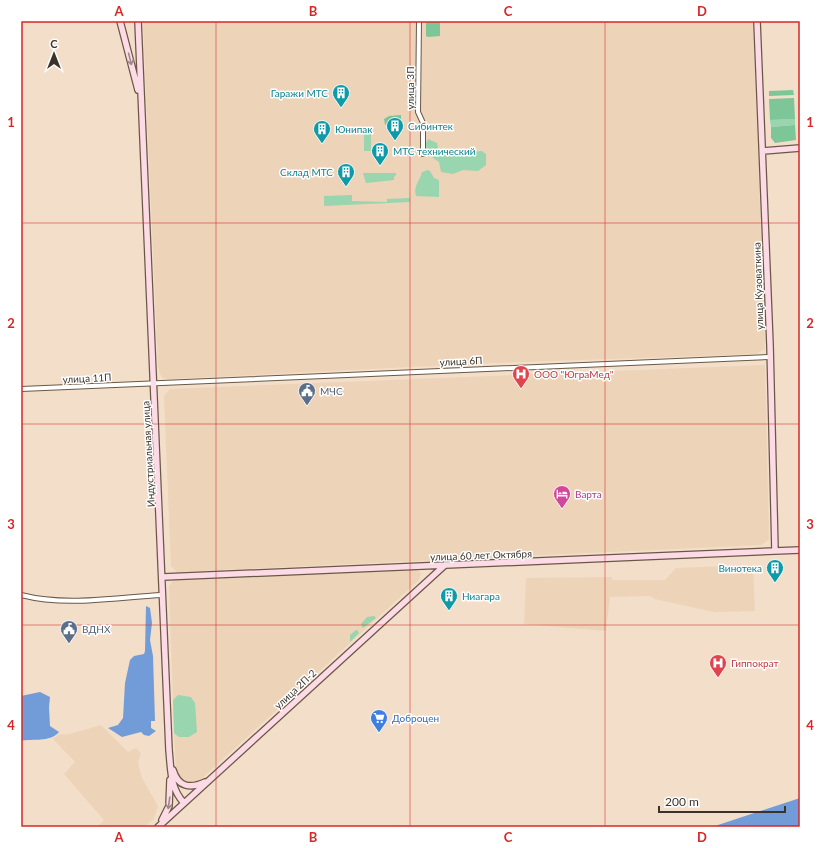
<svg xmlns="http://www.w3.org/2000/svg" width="821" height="848" viewBox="0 0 821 848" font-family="Lato,sans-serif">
<rect width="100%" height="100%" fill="#f3dec9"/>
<!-- built -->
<path fill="#edd3b8" d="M143,21H753L765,349L756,354L492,363L168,379L163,378L160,374L158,366Z
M765,365L769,539L762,545L177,572L171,566L164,396L170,389Z
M753,565L755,611L714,612L655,599L651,596L610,597L606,631L524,624L526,578L612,577V580H665L676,568Z
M415,569L421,573L419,580L199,781L190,783L182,781L176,768L174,733L169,586L174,580Z
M101,725L128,752L136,748L141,753L138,763L142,778L158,806L154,819L144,827H97L104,820L64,774L75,762L53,739L58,735L70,734Z"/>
<!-- green -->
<path fill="#99d5ae" d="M795,119V125L771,127L770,120Z
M364,131H371V151H364Z
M428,139L437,143L439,154L441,155L482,151L486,154V165L478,171L463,170L453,174L441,172L439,162L427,154L426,143Z
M428,170L430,171L434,178L439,180V197L416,196C413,186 420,181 422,172Z
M363,173H396V175L394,177V180L366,183Z
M352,195V201L387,202V199L410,198V202L324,206V196Z
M367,617L374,616L376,618L363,628L361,624Z
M356,630H357L359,633L350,642V635Z
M178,695L191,697L195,703L197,732L189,737H179L174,733L173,700Z"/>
<!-- forest -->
<path fill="#7dc698" d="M426,21H440V36L428,37L426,36Z
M793,90L794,95L769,96V91Z
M794,98L795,119L770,120L769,99Z
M401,115V119L385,125L384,119L389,116Z
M795,125L796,140L775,143L771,138V127Z"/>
<!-- water -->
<path fill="#729cd7" d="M146,606L150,608L152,623L150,640L153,656L155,721H151V728L156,731L149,736L144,735L141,732L122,737L108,728L118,725L123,718L125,683L130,660L134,656L144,654L145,651Z
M40,692L50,697L49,707L50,726L59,732C49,743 33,738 21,741V696Z
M800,798V827H712Z"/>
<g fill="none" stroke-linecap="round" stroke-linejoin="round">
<defs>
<path id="minor" d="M419,21L418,112L423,123V154
M21,389L770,357
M21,595C68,607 116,597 163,595"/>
<path id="secondary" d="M120,21L138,90
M138,21L169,750C171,770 170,788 184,803
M757,21L770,345L775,551
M763,151L800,148
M163,577L800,550
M173,770C178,787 190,789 205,782
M162,820L169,806L170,780
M158,827L445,565"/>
</defs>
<!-- minor casing -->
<use href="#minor" stroke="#6a5846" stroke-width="6"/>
<!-- secondary casing -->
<use href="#secondary" stroke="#6a5846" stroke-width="8"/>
<!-- minor -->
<use href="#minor" stroke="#fff" stroke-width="4"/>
<!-- secondary -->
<use href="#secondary" stroke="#fcdbe7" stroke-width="5.5"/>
</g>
<!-- one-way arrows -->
<defs><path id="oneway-shaft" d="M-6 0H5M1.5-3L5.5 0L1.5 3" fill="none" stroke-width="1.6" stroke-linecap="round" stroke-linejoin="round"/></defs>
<g stroke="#9c8789">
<use href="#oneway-shaft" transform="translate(130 59) rotate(76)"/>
<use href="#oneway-shaft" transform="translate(169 803) rotate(98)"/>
</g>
<!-- grid -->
<path fill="none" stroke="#d62828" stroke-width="1" stroke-opacity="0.55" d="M216,21V827M410,21V827M605,21V827M21,223H800M21,424H800M21,625H800"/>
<!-- icons -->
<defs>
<symbol id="building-pin" viewBox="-11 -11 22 30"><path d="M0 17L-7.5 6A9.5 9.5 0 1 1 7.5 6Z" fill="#0f9aa8" stroke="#fff"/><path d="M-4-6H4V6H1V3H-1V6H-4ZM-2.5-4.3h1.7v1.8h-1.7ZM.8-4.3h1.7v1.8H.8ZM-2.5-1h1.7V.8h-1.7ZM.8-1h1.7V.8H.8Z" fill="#fff"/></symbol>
<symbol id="hospital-pin" viewBox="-11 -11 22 30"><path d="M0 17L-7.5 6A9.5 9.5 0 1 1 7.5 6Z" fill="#e0444e" stroke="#fff"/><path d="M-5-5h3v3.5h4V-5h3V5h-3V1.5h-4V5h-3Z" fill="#fff"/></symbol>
<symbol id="civic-pin" viewBox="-11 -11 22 30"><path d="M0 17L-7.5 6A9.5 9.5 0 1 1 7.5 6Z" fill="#5c6f8a" stroke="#fff"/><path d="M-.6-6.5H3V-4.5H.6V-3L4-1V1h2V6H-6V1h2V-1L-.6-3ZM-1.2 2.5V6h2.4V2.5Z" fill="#fff"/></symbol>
<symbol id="hotel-pin" viewBox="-11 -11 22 30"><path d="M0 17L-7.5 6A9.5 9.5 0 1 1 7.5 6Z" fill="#d1479c" stroke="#fff"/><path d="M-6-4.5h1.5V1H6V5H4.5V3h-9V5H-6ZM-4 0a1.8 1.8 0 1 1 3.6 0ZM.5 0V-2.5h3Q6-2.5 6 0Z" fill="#fff"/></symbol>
<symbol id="supermarket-pin" viewBox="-11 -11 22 30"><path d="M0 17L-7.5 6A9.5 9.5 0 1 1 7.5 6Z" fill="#3f7fe0" stroke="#fff"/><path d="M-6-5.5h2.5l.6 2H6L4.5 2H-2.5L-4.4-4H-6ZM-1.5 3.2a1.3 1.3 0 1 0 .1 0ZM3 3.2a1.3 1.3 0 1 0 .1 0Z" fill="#fff"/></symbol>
</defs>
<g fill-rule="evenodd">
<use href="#building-pin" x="331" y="83" width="20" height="27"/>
<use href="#building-pin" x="385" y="116" width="20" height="27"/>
<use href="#building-pin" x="312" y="119" width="20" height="27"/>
<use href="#building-pin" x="370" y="141" width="20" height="27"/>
<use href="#building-pin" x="336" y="162" width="20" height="27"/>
<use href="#hospital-pin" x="511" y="364" width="20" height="27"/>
<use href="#civic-pin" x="297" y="381" width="20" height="27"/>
<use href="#hotel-pin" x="552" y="484" width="20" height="27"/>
<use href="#building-pin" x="765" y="558" width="20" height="27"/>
<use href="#building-pin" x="439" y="586" width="20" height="27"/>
<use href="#civic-pin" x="59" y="619" width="20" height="27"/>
<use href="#hospital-pin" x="708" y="653" width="20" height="27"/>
<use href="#supermarket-pin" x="369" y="708" width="20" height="27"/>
</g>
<g text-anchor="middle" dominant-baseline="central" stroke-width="3" stroke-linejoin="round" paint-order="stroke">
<!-- street labels -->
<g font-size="10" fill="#3b332b" stroke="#fff">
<text transform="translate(410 88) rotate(-90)">улица 3П</text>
<text transform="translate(758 286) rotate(-92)">улица Кузоваткина</text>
<text transform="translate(461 361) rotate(-3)">улица 6П</text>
<text transform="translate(87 378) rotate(-3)">улица 11П</text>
<text transform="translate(148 454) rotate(-93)">Индустриальная улица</text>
<text transform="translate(481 555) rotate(-2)">улица 60 лет Октября</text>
<text transform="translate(295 689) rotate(-43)">улица 2П-2</text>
</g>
<!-- culture labels -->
<g font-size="10" fill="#0d838f" stroke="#fff" text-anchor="start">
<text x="328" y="93" text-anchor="end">Гаражи МТС</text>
<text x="408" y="126">Сибинтек</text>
<text x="335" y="129">Юнипак</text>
<text x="393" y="151">МТС технический</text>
<text x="333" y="172" text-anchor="end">Склад МТС</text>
<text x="762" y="568" text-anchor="end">Винотека</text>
<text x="462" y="596">Ниагара</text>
</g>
<!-- health labels -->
<g font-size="10" fill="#be3a42" stroke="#fff" text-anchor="start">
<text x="534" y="374">ООО "ЮграМед"</text>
<text x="731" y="663">Гиппократ</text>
</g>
<!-- service labels -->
<g font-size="10" fill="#4e5e75" stroke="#fff" text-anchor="start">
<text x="320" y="391">МЧС</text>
<text x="82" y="629">ВДНХ</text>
</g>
<!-- hotel labels -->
<g font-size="10" fill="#b23c85" stroke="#fff" text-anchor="start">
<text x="575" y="494">Варта</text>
</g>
<!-- shop labels -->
<g font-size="10" fill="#366cbe" stroke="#fff" text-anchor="start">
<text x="392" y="718">Доброцен</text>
</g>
</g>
<!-- border -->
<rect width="821" height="848" fill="none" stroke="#ffffff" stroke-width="44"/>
<!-- north arrow -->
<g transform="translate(54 54)" stroke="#ffffff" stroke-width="3" paint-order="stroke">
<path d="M0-3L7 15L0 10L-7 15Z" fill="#3b332b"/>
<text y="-6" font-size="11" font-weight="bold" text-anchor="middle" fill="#3b332b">С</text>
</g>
<!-- scale -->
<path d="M659 806v6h126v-6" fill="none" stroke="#3b332b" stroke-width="2"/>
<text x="665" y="806" font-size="12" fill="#3b332b" stroke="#ffffff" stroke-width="3" paint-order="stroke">200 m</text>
<rect x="22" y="22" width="777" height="804" fill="none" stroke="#d62828" stroke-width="1.5"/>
<g font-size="13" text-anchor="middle" font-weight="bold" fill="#d62828">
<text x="119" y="16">A</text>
<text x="313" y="16">B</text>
<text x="508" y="16">C</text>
<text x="702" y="16">D</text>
<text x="11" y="127">1</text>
<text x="810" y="127">1</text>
<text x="11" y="328">2</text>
<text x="810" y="328">2</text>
<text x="11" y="529">3</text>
<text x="810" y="529">3</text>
<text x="11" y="730">4</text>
<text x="810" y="730">4</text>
<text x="119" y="842">A</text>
<text x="313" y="842">B</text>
<text x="508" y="842">C</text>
<text x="702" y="842">D</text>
</g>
</svg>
